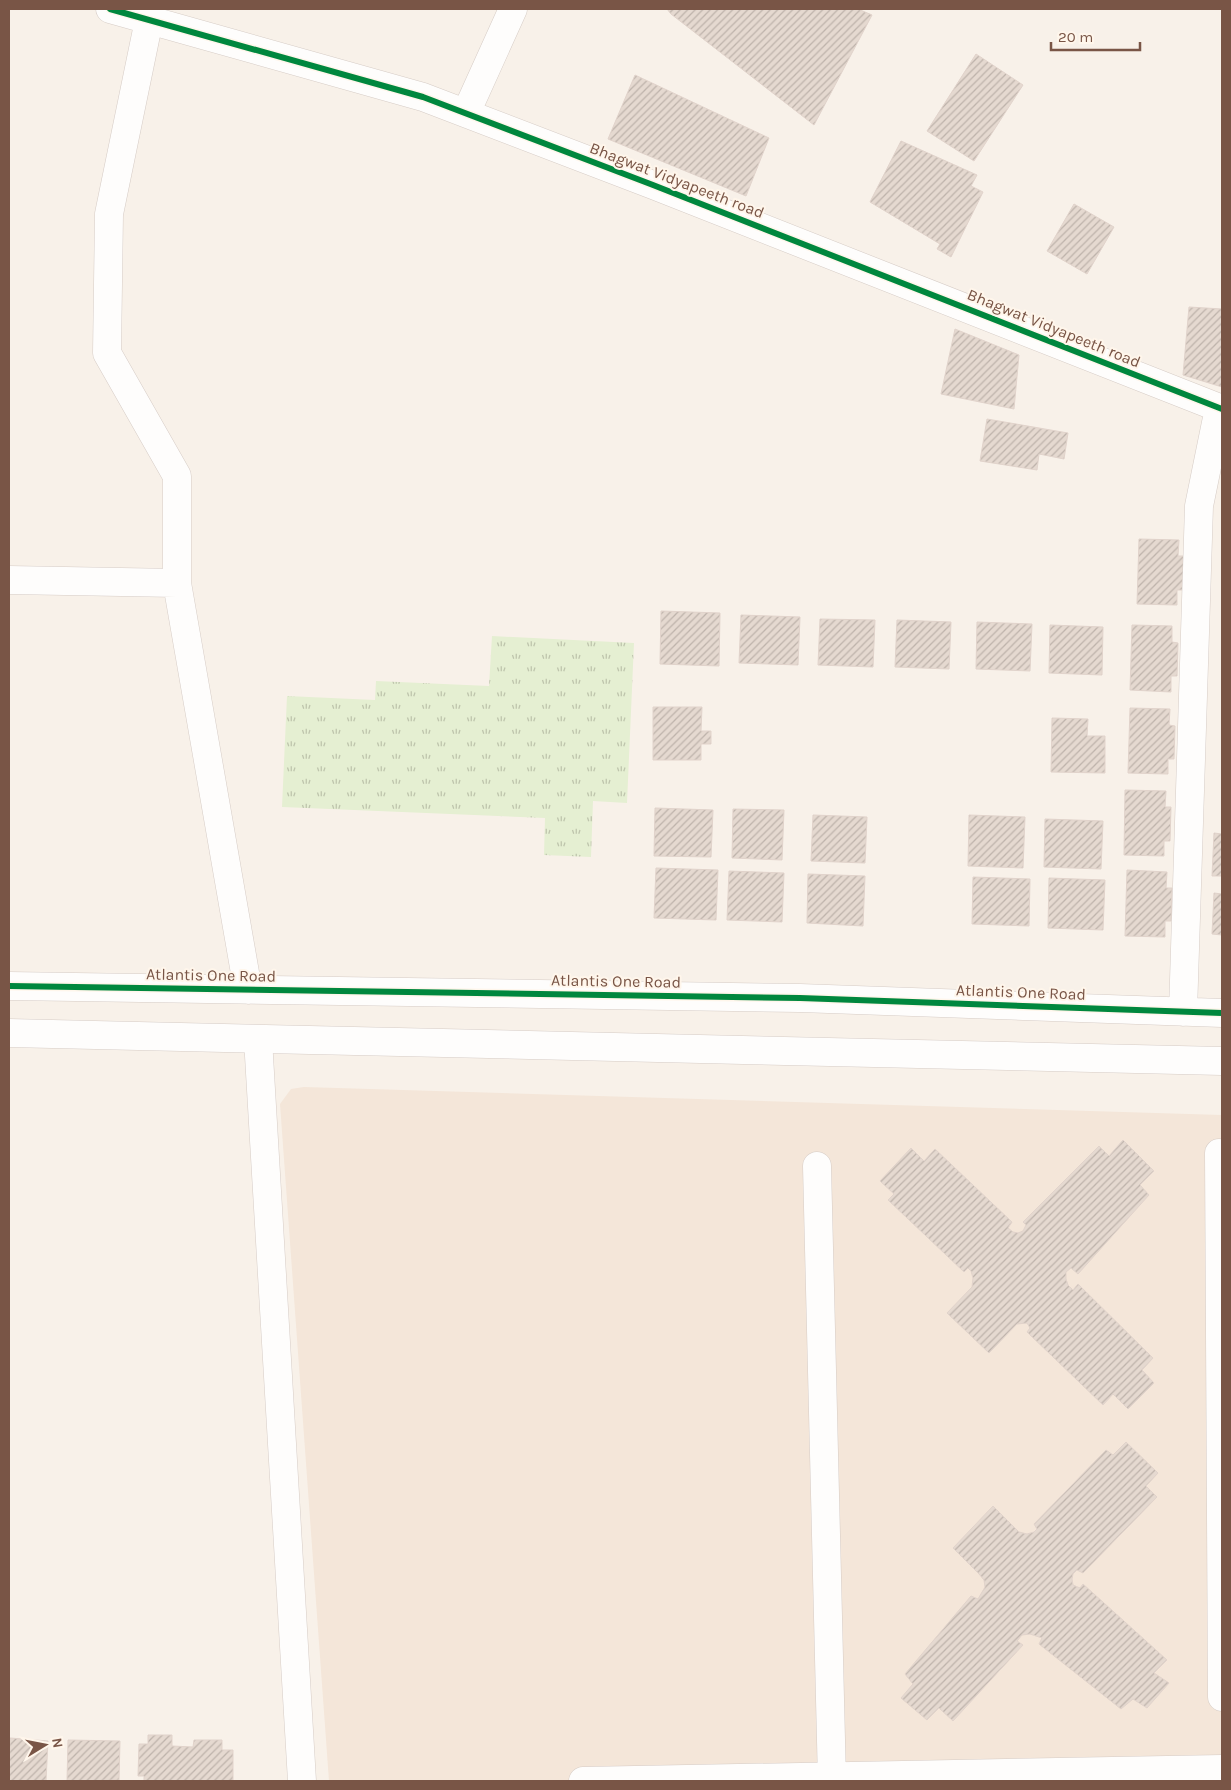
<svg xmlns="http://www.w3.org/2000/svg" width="1231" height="1790" viewBox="0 0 1231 1790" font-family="Karla,sans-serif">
<defs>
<pattern id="grass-tufts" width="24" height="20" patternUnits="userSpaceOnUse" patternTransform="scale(1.25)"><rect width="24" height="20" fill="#e5efd2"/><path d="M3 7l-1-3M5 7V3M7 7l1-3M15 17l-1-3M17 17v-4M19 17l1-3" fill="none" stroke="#bec4ac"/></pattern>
<pattern id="building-hatch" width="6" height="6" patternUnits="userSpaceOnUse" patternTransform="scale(1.25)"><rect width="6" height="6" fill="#e5d9d0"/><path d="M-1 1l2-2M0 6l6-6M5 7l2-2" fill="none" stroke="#beb3ab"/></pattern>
</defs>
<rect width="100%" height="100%" fill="#f8f1e9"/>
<!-- residential -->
<path fill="#f4e6d9" d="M304,1087L1222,1115V1781H329L280,1104L291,1089Z"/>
<!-- grass -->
<path fill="url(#grass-tufts)" d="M492,636L634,643L627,803L593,801L591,857L544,855L545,818L282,807L287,696L375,700L376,681L489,686Z"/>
<!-- building -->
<path fill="url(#building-hatch)" stroke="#e1d3cb" d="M667,9H858L872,15L814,125L671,14Z
M976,54L1023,85L974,161L927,131Z
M635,75L769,138L746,196L608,139Z
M901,141L977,175L971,186L983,192L951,257L937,249L940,244L870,202Z
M1074,204L1114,227L1087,274L1047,251Z
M1189,307L1222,309V387L1183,375Z
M955,329L1019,355L1014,409L941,394Z
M987,419L1068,433L1064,459L1039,454L1037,470L980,461Z
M1139,539L1179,540L1178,556H1184L1183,590H1177V605L1137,604Z
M661,611L720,613L719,666L660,664Z
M741,615L800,617L798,665L739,663Z
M820,619L875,620L873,667L818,665Z
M897,620L951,622L949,669L895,667Z
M977,622L1032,624L1030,671L976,669Z
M1050,625L1103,627L1102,675L1049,673Z
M1132,625L1172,626V642L1178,643L1177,676H1171V692L1130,690Z
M653,707H702L701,731H711V744H701V760H653Z
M1130,708L1170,709L1169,725L1175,726L1174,759H1168V774L1128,773Z
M1052,718L1088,719L1087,736H1105V773L1051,772Z
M1125,790L1166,791L1165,807H1171L1170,841H1164V856L1124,855Z
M655,808L713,810L711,857L654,856Z
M733,809L784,810L782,860L732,858Z
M813,815L867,817L865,863L811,861Z
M969,815L1025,817L1023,868L968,866Z
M1045,819L1103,821L1101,869L1044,867Z
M1214,833L1222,834V876H1212Z
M656,868L718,870L716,920L654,918Z
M1127,870L1167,872L1166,888H1172L1171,921H1165V937L1125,936Z
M729,871L784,873L782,922L727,920Z
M808,874L865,876L863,926L807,923Z
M973,877L1030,879L1029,926L972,924Z
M1049,878L1105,880L1103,930L1048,928Z
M1214,893L1222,894V935L1212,934Z
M1123,1140L1154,1171L1140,1185L1149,1195L1078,1274L1071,1268L1066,1272V1279L1068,1285L1073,1290L1078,1284L1153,1358L1142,1370L1154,1383L1128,1409L1113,1394L1103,1405L1027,1332L1030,1328L1027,1323L1017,1324L989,1353L947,1313L972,1287L973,1278L971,1271L968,1268L964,1272L888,1200L894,1194L880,1181L911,1148L924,1161L935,1149L1012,1222L1008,1228L1013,1232L1018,1233L1023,1231L1026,1225L1023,1222L1099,1146L1109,1156Z
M1126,1442L1158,1473L1146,1486L1157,1497L1083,1573L1077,1570L1073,1574L1072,1579L1073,1585L1080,1588L1083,1584L1167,1660L1154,1673L1169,1683L1147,1708L1133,1699L1121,1709L1039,1644L1042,1638L1030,1634L1022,1635L1017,1641L1023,1645L953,1721L939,1708L927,1720L901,1698L913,1684L905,1674L971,1596L978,1599L985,1587L984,1580L979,1574L953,1548L993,1506L1019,1532L1027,1534L1034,1532L1037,1529L1034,1524L1106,1450L1113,1455Z
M148,1735H172V1746L193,1747L194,1740H222V1750H233V1781H144V1776H138L139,1744H148Z
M10,1738L48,1741L46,1781H9Z
M68,1740L120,1741L119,1780L67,1781Z"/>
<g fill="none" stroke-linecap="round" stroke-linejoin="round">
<defs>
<path id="minor" d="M110,9L423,97L653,185L1222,409
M149,20L109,214L107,353L177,476V583
M466,113L513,9
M9,580L177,583L248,990
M9,986L800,998L1222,1013
M1183,1012L1199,506L1219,408
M9,1033L1222,1061
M258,1039L302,1781
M1219,1153L1222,1697
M817,1166L832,1781
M583,1781L1222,1769"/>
</defs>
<!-- minor casing -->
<use href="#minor" stroke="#d6ccc6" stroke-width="29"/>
<!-- minor -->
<use href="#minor" stroke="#fefdfc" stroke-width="28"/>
<defs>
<path id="cycleway" d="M110,9L423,97L653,185L1222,409
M9,986L800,998L1222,1013"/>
</defs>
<!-- cycleway casing -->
<use href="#cycleway" stroke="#fff6eb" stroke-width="9"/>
<!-- cycleway -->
<use href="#cycleway" stroke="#00873e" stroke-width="6"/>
</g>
<g text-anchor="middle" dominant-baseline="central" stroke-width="4" stroke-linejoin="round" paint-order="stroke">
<!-- street labels -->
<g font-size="16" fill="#795546" stroke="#fff6eb">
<text transform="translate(677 180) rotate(21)">Bhagwat Vidyapeeth road</text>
<text transform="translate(1054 328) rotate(22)">Bhagwat Vidyapeeth road</text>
<text transform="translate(211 975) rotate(1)">Atlantis One Road</text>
<text transform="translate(616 981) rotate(1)">Atlantis One Road</text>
<text transform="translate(1021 992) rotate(2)">Atlantis One Road</text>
</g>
</g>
<!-- border -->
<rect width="1231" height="1790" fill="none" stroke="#795546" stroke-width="20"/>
<!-- north arrow -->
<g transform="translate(45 1745) rotate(80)" stroke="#fff6eb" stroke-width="4" paint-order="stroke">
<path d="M0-4L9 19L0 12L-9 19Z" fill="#795546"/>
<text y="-8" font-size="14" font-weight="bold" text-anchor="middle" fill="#795546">N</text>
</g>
<!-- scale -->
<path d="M1051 42v8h89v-8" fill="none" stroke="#795546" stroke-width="2.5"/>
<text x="1058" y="42" font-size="15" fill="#795546" stroke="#fff6eb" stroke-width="4" paint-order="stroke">20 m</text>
</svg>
